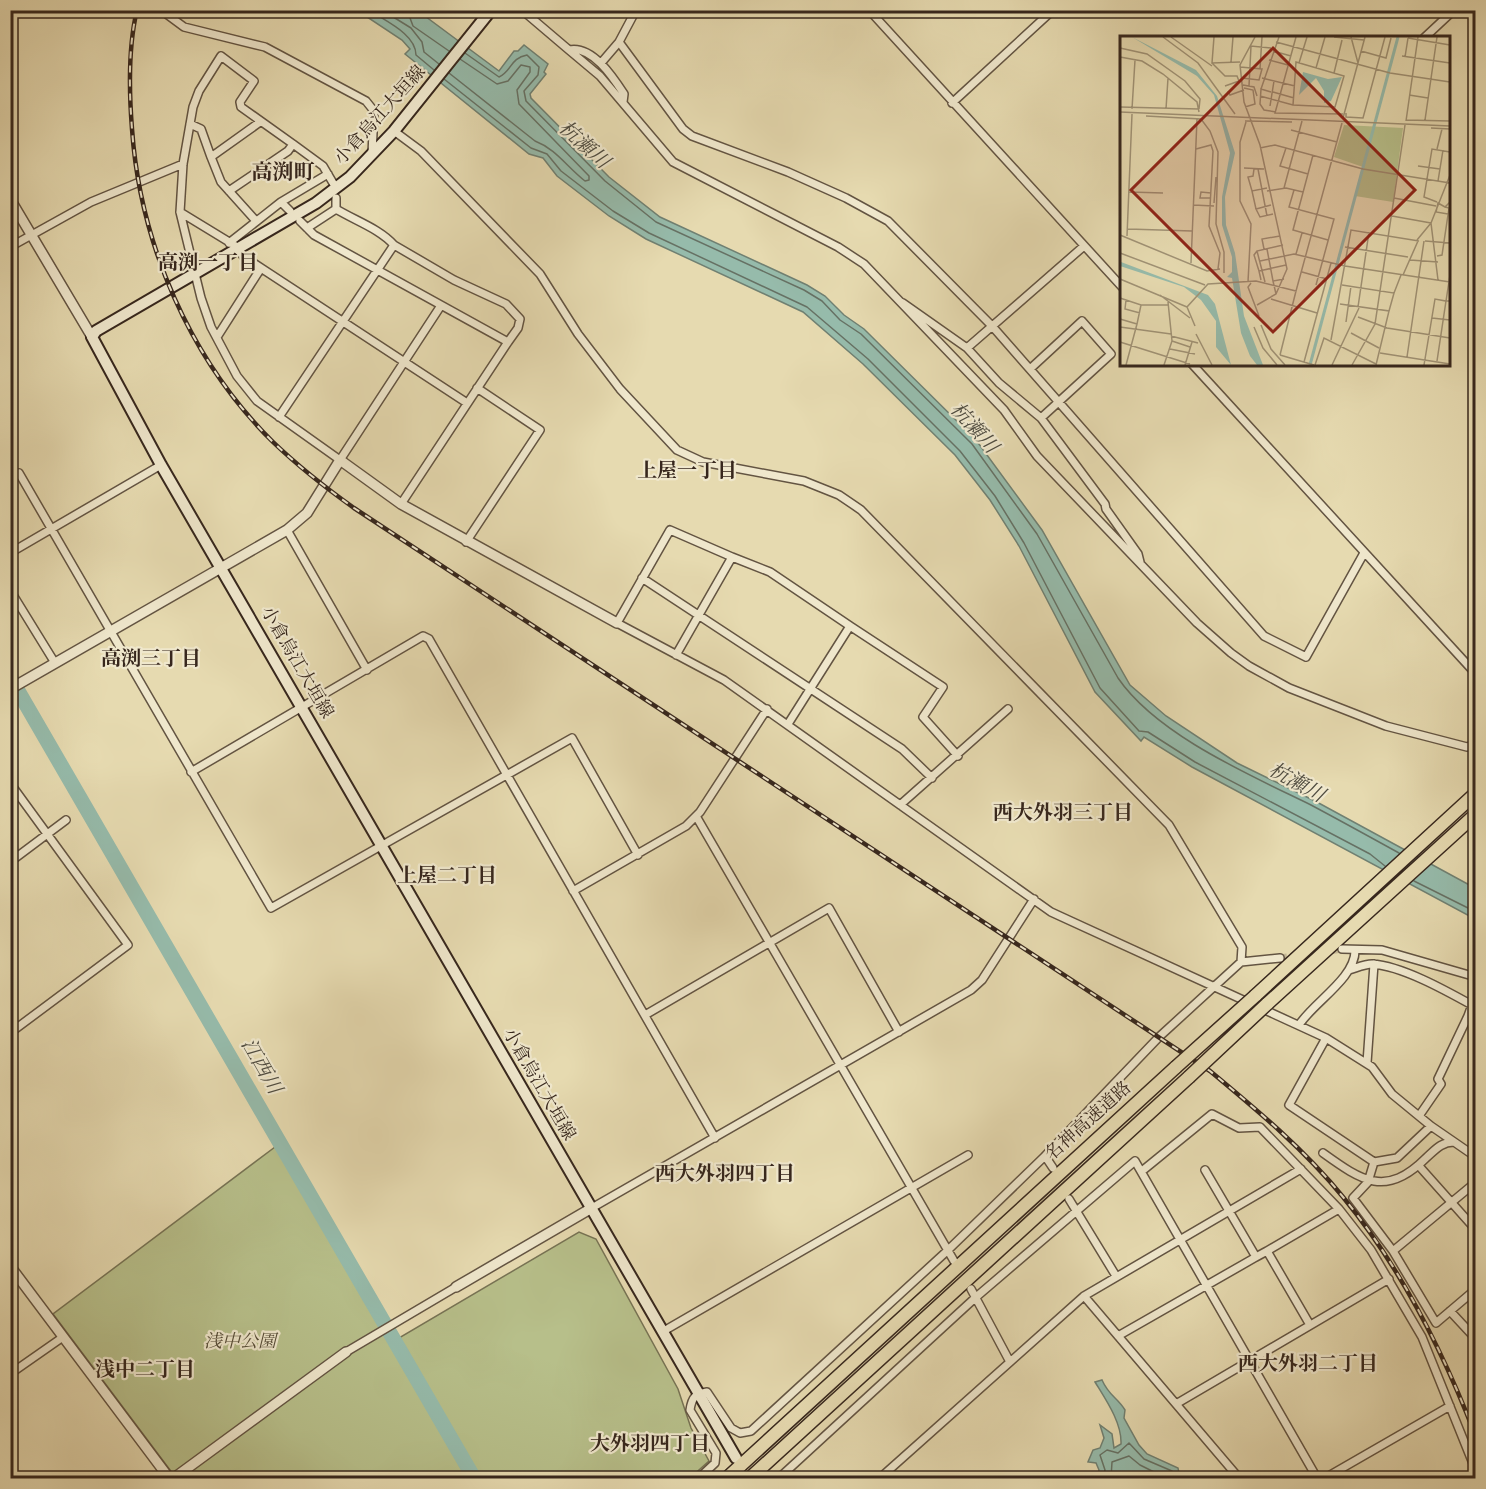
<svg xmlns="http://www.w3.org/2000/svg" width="1486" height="1489" viewBox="0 0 1486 1489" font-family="'Sorts Mill Goudy','Noto Serif JP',serif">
<rect width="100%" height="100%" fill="#e6dab0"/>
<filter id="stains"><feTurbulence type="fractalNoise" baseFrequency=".00333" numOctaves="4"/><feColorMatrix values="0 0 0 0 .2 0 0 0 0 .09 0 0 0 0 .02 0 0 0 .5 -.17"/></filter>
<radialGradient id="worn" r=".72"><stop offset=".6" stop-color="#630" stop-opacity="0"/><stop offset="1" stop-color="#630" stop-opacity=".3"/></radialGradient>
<!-- green -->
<path fill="#b7bf8a" stroke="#777354" stroke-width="1.5" d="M279,1144L394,1341L579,1232L596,1239L678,1389L691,1428L709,1461L690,1478H176L53,1314Z"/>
<!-- water -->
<path fill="#96bbab" stroke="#708072" stroke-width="1.5" d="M358,11H418L499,71L514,51H518L524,45L548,64L544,72L546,74L530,94L531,98L609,177L660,217L807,285L825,296L844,315L864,329L976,440L1042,530L1130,685L1166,716L1237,763L1315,801L1475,888V919L1192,767L1144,737L1141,741L1095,692L1019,546L990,500L955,455L863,364L803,312L646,239L609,216L557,176L543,158L529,154L405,54L410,49L402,40Z
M1102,1380C1109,1396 1117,1397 1125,1410L1124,1418L1139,1445L1147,1454L1178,1468L1180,1478H1097L1099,1470L1096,1463L1088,1462L1093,1450L1100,1448L1104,1438L1100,1425L1112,1434L1114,1448L1121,1444C1122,1423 1106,1400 1095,1382Z"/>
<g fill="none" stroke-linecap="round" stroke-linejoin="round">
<!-- shore -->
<path stroke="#667164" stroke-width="1.5" d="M369,10C385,21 416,34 416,55L434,70
M382,10L411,28L422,42L424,52L439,64
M407,10L413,26L449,51
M465,53L499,77C512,71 510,58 527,55L539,67L538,75L524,91L526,101L605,181L656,222L804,290L822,301L840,320L861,334L972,444L1037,534L1118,678C1157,735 1250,775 1311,805C1341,821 1370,837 1399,853
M449,73L535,141C556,149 567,167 585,181L589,180V176L519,104L517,90L530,72V67L521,65L508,81L497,84L460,59
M444,79L531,148L547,154L561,171L613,211L649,233L807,307L868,359L960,451L995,496L1024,543L1100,688L1139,731L1148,732L1195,762L1370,854L1385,866
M1414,881L1476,912
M1103,1478L1105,1470L1100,1455L1107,1450L1118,1453L1129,1443L1144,1459L1172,1471L1174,1478
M1111,1478L1112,1462L1129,1456L1140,1465L1166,1478"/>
<!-- river -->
<path stroke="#96bbab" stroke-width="15" d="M10,677L474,1478"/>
<!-- minor-tunnel -->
<path stroke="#c3b693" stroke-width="7" stroke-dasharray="7 3.5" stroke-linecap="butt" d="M1280,958L1342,949"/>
<defs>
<path id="minor" d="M161,10L184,27L265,47L366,101L374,111L372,154
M522,10L569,50C592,45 613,77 624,94L623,102
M869,10L1122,287
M1424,38L1454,10
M619,42L683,129L692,136L788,172L846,198L888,221L992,326L1264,636L1306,657L1364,553
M569,50L600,76L673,162L838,247L864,264L1004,410L1037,456L1197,623L1231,653L1249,666L1289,688L1386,726L1467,747L1476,744
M601,63L619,42L636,10
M952,103L1053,10
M190,124L201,129L211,157L260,122
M394,131L421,151L540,274L578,334L620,389L677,450L703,462L804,481L839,495L861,510L1169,825L1242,947L1241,962
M293,144L241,107L240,102L254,81L221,56L199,91L193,107L183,164L180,212L201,298L211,327L237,376L257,401L340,460L440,307
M211,157L221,182L256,221
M229,191L288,151L293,144L323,166L333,183
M290,211L281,202L328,174
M180,212L239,248L243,256L261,268L217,337
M300,221L314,235L508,342L401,504
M307,228L336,209V198
M229,243L281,202
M394,245L454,280L506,304L520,319L518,328L508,342
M10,247L91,202L183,164
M261,268L467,403
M903,303L967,348L999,383L1041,418L1105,504L1106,509L1138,554L1140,562
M967,348L1084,246
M1192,364L1476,674
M1030,369L1082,321L1111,354L1041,418
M279,417L394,245C380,229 356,221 336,209
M19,473L271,908L572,738L638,855
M287,530L367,670
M466,542L540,430L477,388
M10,553L161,465
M732,557L770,572L850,626
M642,578L902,749L932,778
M10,590L55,663
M676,655L732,557L670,530L617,623L724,680L1051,912L1326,1038L1372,1067L1392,1094L1431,1126L1476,1157
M788,724L850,626L943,687L923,717L958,756
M191,772L423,636L429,639L715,1138
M10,783L128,945L10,1033
M900,805L1008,709
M696,816L954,1261
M10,862L66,820
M573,891L686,826L700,812L767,709
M1342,949L1382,950L1476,977
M1349,970C1356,968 1365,964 1372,964C1402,966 1445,990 1472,1005L1468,1016
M645,1015L829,908L899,1032
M1299,1025C1313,1003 1355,978 1355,951
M1326,1038L1289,1105L1374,1162L1397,1158L1431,1126
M1367,1063L1374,964
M1419,1116L1441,1084L1438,1079L1468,1016L1476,1019
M1323,1153C1362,1181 1386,1198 1426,1158C1435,1150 1441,1142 1454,1142
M1045,1156L1053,1168
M1374,1162L1368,1182L1353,1198L1393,1251
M1419,1166L1476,1230
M1205,1170L1256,1257L1267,1251L1310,1325
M1142,1171L1212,1114L1239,1128L1260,1127L1339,1209L1267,1251
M1476,1182L1393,1251L1436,1323L1476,1289
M1069,1199L1116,1276
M590,1209L971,990L982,980L1034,899
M1339,1209L1371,1250L1422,1337L1476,1471
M971,1289L1010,1362
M1084,1296L1239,1478
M1450,1311L1476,1339
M662,1332L968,1155
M1118,1336L1256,1257
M346,1352L456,1287
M10,1374L63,1337
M1176,1404L1389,1279
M699,1478L715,1463L716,1453L690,1410C692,1397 695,1394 707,1392L731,1428L740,1433L751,1431L947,1251L1045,1156L1159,1037L1241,962L1280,958
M779,1478L975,1298L1135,1161L1317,1478
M880,1478L1084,1296L1301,1169
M1325,1478L1450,1406
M1465,1478L1476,1472"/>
<path id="tertiary" d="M10,199L92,337
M10,689L287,530L307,513L340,460L401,504L617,623
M10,1266L169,1478
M456,1287L590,1209
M174,1478L346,1352"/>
<path id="secondary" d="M491,10L394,131L350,177L316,203L96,331L92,337L161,465L736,1458"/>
<path id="motorway" d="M1255,996L1476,793
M1267,1004L1476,814
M727,1478L1176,1067
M750,1478L1189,1077"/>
</defs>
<!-- minor casing -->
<use href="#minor" stroke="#635442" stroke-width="10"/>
<!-- tertiary casing -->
<use href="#tertiary" stroke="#635442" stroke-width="12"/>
<!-- secondary casing -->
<use href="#secondary" stroke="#37271d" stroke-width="14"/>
<!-- motorway casing -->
<use href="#motorway" stroke="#37271d" stroke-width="15"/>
<!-- minor -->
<use href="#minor" stroke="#efe7cc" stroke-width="7"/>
<!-- tertiary -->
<use href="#tertiary" stroke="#efe7cc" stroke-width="9"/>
<!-- secondary -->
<use href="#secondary" stroke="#efe7cc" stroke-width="10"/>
<!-- motorway -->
<use href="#motorway" stroke="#e6dab0" stroke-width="12"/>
<defs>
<path id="rail" d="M137,10C128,47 129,91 132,129C140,244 190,360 273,442C298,466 326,488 354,508L1210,1071C1257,1110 1305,1150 1343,1197C1402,1269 1443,1351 1476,1437"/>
</defs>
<!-- rail casing -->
<use href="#rail" stroke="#37271d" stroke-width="4.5"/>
<!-- rail -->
<use href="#rail" stroke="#efe7cc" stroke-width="2" stroke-dasharray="7" stroke-linecap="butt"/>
<defs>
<path id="motorway-bridge" d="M1176,1067L1255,996
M1189,1077L1267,1004"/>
</defs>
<!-- motorway-bridge casing -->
<use href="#motorway-bridge" stroke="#37271d" stroke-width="15" stroke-linecap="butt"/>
<!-- motorway-bridge -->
<use href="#motorway-bridge" stroke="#e6dab0" stroke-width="12"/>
</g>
<g text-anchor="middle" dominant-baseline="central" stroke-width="4.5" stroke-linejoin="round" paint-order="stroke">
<!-- street labels -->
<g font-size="18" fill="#37271d" stroke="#efe7cc">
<text transform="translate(381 116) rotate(-48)">小倉烏江大垣線</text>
<text transform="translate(296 663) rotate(60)">小倉烏江大垣線</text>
<text transform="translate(538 1085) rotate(60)">小倉烏江大垣線</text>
<text transform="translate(1089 1122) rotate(-42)">名神高速道路</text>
</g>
<!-- park labels -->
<g font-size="18" font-style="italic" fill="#574d38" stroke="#efe7cc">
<text x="240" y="1343">浅中公園</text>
</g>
<!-- water labels -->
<g font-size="20" font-style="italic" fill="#4f4c40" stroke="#efe7cc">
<text transform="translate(583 146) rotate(42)">杭瀬川</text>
<text transform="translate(973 429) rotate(48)">杭瀬川</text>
<text transform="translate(1296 784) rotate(29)">杭瀬川</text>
<text transform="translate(260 1067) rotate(60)">江西川</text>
</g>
<!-- neighbourhood labels -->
<g font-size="20" font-weight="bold" fill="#37271d" stroke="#efe7cc">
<text x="208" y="264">高渕一丁目</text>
<text x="687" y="472">上屋一丁目</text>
<text x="151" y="660">高渕三丁目</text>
<text x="1063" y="814">西大外羽三丁目</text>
<text x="447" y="877">上屋二丁目</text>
<text x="725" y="1175">西大外羽四丁目</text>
<text x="1308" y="1365">西大外羽二丁目</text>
<text x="145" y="1371">浅中二丁目</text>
<text x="650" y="1445">大外羽四丁目</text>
</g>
<!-- quarter labels -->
<g font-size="21" font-weight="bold" fill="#37271d" stroke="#efe7cc">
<text x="283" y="174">高渕町</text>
</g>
</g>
<!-- overview -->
<g transform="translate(1120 36)">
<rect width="330" height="330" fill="#e6dab0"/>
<path d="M224,89L283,92L273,166L235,160L243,131L214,121Z" fill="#b7bf8a"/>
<path d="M12,1L76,34L97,60L115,117L105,161L106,189L115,217L124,280L143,329H137L130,320L121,297L112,242L107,241L112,236V221L102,189V161L110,117L94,59L77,40ZM183,36L208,43L222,41L211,65L204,67V55L196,42L179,59ZM1,226L88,259L95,268L111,329L96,311V285L81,264L64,251L0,230Z" fill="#96bbab"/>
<path fill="none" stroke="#96bbab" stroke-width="3" d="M190,329L278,1"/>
<path fill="none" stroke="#a09275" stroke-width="1.5" d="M43,1L78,27L115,78M51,1L92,30M94,1L92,27L120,26M135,1L120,29L124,66L140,109L167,233L156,258L137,269M176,1L155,77L223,78M214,1L244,4M231,1L238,27M288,2L330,9M156,6L270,37L330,46M0,12L27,18L65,45L80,63L79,73M153,15L171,20M241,15L266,22L271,2M282,20L330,27M0,21L22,25L43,38L77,66L79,76M285,21L288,2M149,24L168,29M111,26L113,1M92,27L105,40H117L119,45L105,50M179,27L187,1M120,31L142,33L139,44L122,42M196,32L205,1M140,33L142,1M214,37L222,4M142,42L175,50M123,49L134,51L137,60M129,50L131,10L151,12M124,52L133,54L135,68L125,71M141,53L159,1M108,55L110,59L124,54M151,56L141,53L140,68L144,74L156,76M153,56L174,62M289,59L308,62M140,60L173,69L215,71L224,40L176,26L173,69M150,70L154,45M0,71L79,73M12,73L15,24M46,73L48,42M0,76L330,90M226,77V81L243,82L265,1M26,80L81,83L90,95L98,116L96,188L104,216V237M223,82L245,1M286,84L330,85M305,84L317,1M125,85L172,86M286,85L298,1M126,86L120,106V165L131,188L128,246M311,92L330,93M171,94L217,106M140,112L155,109L243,133L330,147M166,112L160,130L188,138M76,113L91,109L93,115L89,190L100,217L98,233M317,113L322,93M193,119L173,194L208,204M298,130L320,133M124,132L144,133M134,133L133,140L128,141L132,155L147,152M138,133L147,180M318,145L323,114M164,152L182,85M174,154L169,171L214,183L196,249M132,155L136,173M147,155L166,152L183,156M9,156L43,157M90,162H80L81,156L91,157M274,162L316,170M317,166L304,161L312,113L330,116M94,167L96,141M73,169L94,170M151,169L136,173L140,181L153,178M328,178L316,176L318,167L325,171L330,166M272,180L311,187M8,193L72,195M0,199L87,235L100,233M7,200L12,78M297,204L311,187M305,205L330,207M225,211L288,221M144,213L142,203L160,200M147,213L153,245M137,215L134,219L139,235M0,217L85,249M176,218L182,197M317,220L322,219L329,172L325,171M290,224L318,226M140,225L174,218L225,230L330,246M71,227L77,83M182,236L207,243M283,239L298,205M0,243L67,271M141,244L139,235L166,229M318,244L311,187L330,139M145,246L137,215L163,209M131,247L128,251L139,280M222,249L274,257L269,275M274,257L281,239M156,258L153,245L164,243M40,259L70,282M0,262L21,269H48M151,263L197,277M6,264L5,273L20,277M220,268L269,275L256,329M238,271L249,196M238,281L267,292L330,302M312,282L330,284M0,283L17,288L21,269M226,286L231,250M141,289L151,313L165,329M75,290L67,271L88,248L136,245L176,255L222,87M0,291L51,298M134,291L143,312L157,329M231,297L259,312M76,298L92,329M51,300L78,307M211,304L231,194L299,205M52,305L70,311M0,306L70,328M50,313L75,318M260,317L330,328M160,319L176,255M160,319L194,329M287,321L304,205M317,325L326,265H330M184,326L211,227M6,329L17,288M44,329L52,305L48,266M65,329L72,306M195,329L204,302L256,328M212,329L239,272M232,329L255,288L285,89M304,329L315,263L326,265L330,239"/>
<path fill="#8f2418" fill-opacity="0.15" stroke="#8f2418" stroke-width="3" d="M153,12L295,154L153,296L11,154Z"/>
<rect width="330" height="330" fill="none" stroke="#37271d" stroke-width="3"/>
</g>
<!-- margin -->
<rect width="1486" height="1489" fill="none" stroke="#e6dab0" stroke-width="36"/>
<rect x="12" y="12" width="1462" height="1465" fill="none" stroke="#37271d" stroke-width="3"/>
<rect x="18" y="18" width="1450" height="1453" fill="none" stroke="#37271d" stroke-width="1.5"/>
<rect width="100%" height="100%" filter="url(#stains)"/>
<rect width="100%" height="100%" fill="url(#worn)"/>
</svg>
